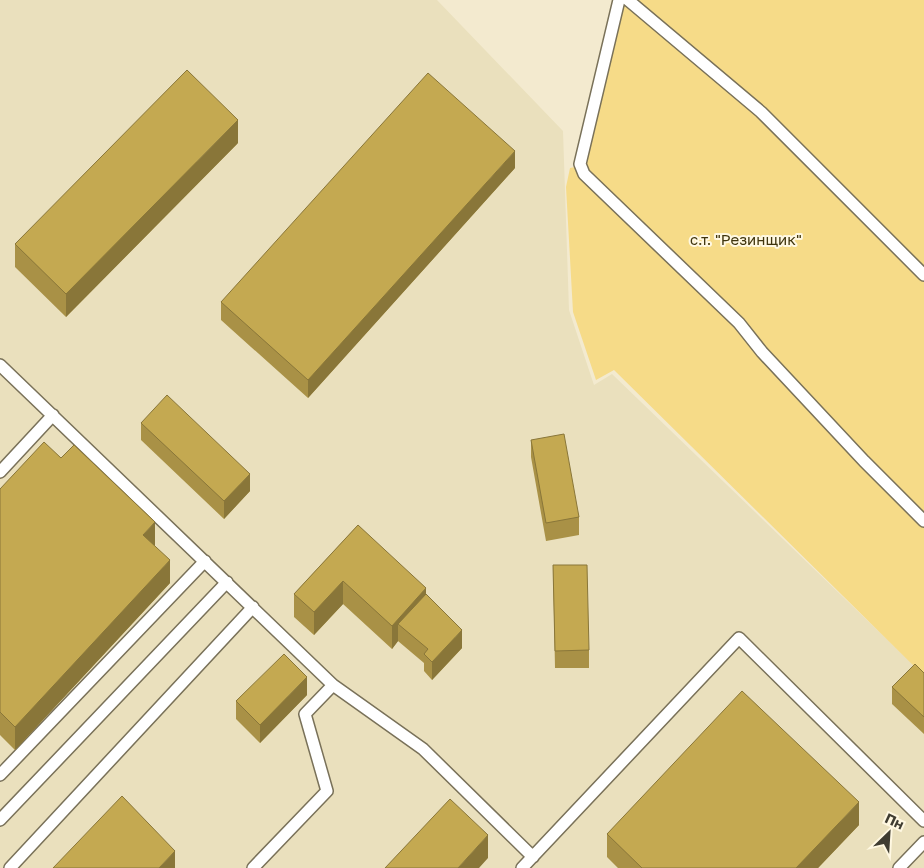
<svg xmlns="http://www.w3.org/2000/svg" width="924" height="868" viewBox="0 0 924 868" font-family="'Golos Text',sans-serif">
<rect width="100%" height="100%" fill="#f3eacf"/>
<!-- built -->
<path fill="#eae0bd" d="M0,0H437L563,131L569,310L594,385L612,374L924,675V868H0Z"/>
<!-- green -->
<path fill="#f6db88" d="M623,0H924V676L614,370L596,380L573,312L566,187L570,168L585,165Z"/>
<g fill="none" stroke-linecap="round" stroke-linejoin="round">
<defs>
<path id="lane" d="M619,0L580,164L584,174L739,323L762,352L864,461L924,521
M628,0L761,112L924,275
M0,365L333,685L423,749L533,857
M0,472L53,415
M0,775L205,561
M0,820L227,582
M10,868L253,607
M253,868L327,791L305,714L333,685
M522,868L739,638L924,821
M899,868L924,842"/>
</defs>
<!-- lane casing -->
<use href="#lane" stroke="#797159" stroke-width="14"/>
<!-- lane -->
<use href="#lane" stroke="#fff" stroke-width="11"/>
</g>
<!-- wall -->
<path fill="#a99146" d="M238,143L66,317L15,267V244Z
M515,168L308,398L221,320V302Z
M141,423L250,491L224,519L141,440Z
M531,440L579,517V535L546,541L531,457Z
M0,489L155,545V546L170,583L15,750L0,735Z
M358,525L426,594L462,648L432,680L424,671V663L398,641L392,649L343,604L314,635L294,617V594Z
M553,565L589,650V668H555Z
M924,673V734L892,704V687Z
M307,695L260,743L236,719V701Z
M859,825L818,868H618L607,857V834Z"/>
<!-- shaded-wall -->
<path fill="#897639" d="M238,120V143L66,317V294Z
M515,151V168L308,398V380Z
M250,474V491L224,519V501Z
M155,522V545L143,558V535Z
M170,560V583L15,750V727Z
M343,581V604L314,635V612Z
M426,588V611L398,624V641L392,649V626Z
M462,630V648L432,680V662Z
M307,677V695L260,743V725Z
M859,802V825L818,868H796Z
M488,835V858L479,868H458Z
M175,851V868H159Z"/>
<!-- building -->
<path fill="#c4a951" stroke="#897639" d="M187,70L238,120L66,294L15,244Z
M428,73L515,151L308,380L221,302Z
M167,395L250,474L224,501L141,423Z
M564,434L579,517L546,523L531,440Z
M44,442L61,458L74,445L155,522L143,535L170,560L15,727L0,712V489Z
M358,525L426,588L392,626L343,581L314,612L294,594Z
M553,565H587L589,650L555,651Z
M426,594L462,630L432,662L424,654L428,649L398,624Z
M284,654L307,677L260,725L236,701Z
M915,664L924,673V717L892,687Z
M742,691L859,802L796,868H642L607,834Z
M122,796L175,851L159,868H53Z
M450,799L488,835L458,868H385Z"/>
<g text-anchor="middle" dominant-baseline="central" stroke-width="4" stroke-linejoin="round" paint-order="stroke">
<!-- park labels -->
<g font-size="15" fill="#40350e" stroke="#fff8e2">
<text x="746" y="239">с.т. "Резинщик"</text>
</g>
</g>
<!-- north arrow -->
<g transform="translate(889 833) rotate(25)" stroke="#fff8e2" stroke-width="4" paint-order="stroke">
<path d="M0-4L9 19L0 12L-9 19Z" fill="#3f3c31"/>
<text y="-8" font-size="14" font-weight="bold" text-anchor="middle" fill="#3f3c31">Пн</text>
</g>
</svg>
